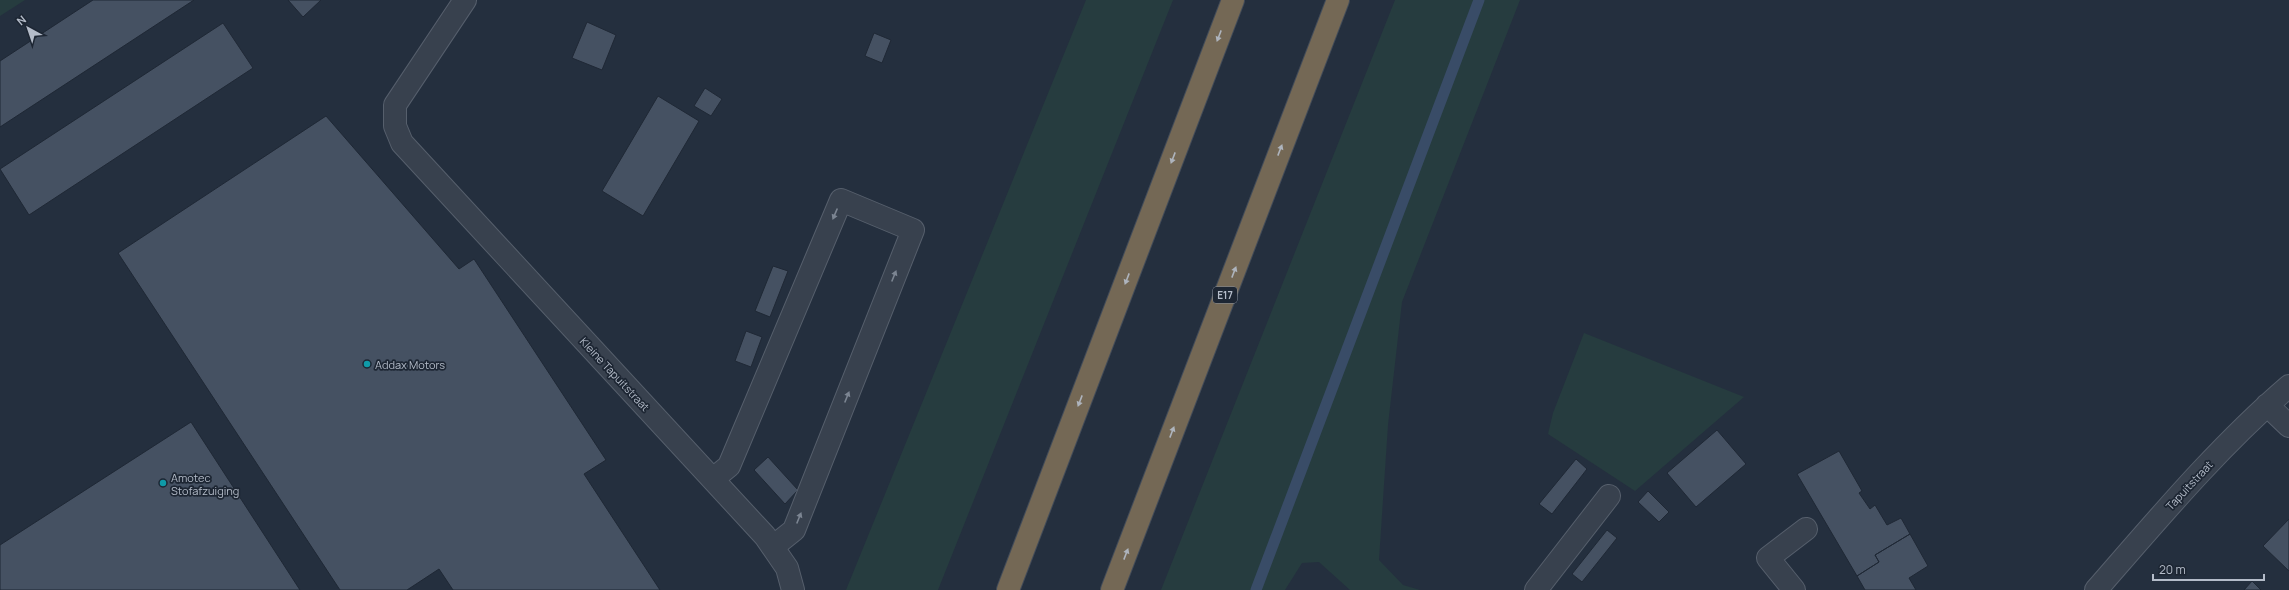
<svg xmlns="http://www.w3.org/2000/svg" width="2289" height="590" viewBox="0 0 2289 590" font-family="Manrope,sans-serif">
<rect width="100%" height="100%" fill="#242f3e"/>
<!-- green -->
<path fill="#263c3f" d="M0,0H25L0,16Z
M1086,0H1173L938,590H846Z
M1395,0H1520L1402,302L1388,425L1379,560L1403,585L1420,590H1350L1319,562L1302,563L1285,590H1161Z
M1584,333L1744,397L1635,491L1548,434L1553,413Z"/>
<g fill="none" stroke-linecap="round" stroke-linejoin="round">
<!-- stream -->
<path stroke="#394c67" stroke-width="11" d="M1256,590L1479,0"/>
</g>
<!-- building -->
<path fill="#455162" stroke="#1f2835" d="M93,0H194L0,127V61Z
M288,0H321L303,17Z
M587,22L616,35L602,70L572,58Z
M223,23L253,68L29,215L0,169Z
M874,33L891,40L882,63L865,56Z
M705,88L722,99L711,116L694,106Z
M658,96L699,121L643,216L602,191Z
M326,116L459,269L474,259L606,460L584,474L660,590H453L439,569L407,590H340L118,253Z
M773,266L788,271L770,317L755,311Z
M746,331L762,337L751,367L735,361Z
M191,422L300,590H0V545Z
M1717,430L1746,464L1696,507L1667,473Z
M1839,451L1862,491L1859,493L1870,509L1875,505L1887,525L1901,518L1910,534L1875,555L1879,562L1857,576L1797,474Z
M768,457L798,490L785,504L754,470Z
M1576,459L1587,469L1552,514L1539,504Z
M1648,491L1669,512L1659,522L1638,502Z
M2289,519V571L2263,546Z
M1607,530L1617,538L1582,582L1572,574Z
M1910,534L1928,566L1909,578L1916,590H1865L1857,576L1879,562L1875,555Z
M2252,581L2261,590H2244Z"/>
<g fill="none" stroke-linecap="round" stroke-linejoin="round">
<defs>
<path id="minor" d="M465,0L395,105V126L402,143L765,536L787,568L793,590
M2267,405L2289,426
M713,479L729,466L841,200L913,230L794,530L774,546
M1536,590L1609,496
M1794,590L1768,558L1806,529
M2096,590C2158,519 2218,447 2289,386"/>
<path id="highway" d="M1008,590L1233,0
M1112,590L1338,0"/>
</defs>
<!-- minor casing -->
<use href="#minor" stroke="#565f6c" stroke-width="24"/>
<!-- highway casing -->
<use href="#highway" stroke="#434c59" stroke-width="24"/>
<!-- minor -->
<use href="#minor" stroke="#38414e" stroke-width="22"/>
<!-- highway -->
<use href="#highway" stroke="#746855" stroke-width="22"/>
</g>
<!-- one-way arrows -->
<defs><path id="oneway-solid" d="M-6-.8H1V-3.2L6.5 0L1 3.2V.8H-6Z"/></defs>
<g fill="#aeb4bd">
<use href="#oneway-solid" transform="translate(1219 36) rotate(111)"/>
<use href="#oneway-solid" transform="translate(1280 150) rotate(-69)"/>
<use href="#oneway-solid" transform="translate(1173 158) rotate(111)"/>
<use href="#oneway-solid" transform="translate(1234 272) rotate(-69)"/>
<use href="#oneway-solid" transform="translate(1127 279) rotate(111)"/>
<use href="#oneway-solid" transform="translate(1080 401) rotate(111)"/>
<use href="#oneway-solid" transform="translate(1172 432) rotate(-69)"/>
<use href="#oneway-solid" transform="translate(1126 554) rotate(-69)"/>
</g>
<g fill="#7c8592">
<use href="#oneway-solid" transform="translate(835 214) rotate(113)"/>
<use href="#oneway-solid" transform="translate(894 276) rotate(-68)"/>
<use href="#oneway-solid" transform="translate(847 397) rotate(-68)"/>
<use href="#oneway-solid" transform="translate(799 518) rotate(-68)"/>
</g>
<!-- markers -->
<g fill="#0f9aa8" stroke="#1d2633" stroke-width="1.5">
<circle cx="367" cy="364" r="4"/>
<circle cx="163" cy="483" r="4"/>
</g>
<g text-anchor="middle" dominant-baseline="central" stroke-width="3.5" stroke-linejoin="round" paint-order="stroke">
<!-- shield labels -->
<rect fill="#1d2633" stroke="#878f9c" stroke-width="1" x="1213" y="287" width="24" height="16" rx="3"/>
<g font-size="10" font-weight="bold" fill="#b4bcc9">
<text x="1225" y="295">E17</text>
</g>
<!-- poi labels -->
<g font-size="11" fill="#b4bcc9" stroke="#1d2633" text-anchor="start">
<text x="375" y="364">Addax Motors</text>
<text x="171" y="477">Amotec<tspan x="171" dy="13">Stofafzuiging</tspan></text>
</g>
<!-- street labels -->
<g font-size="11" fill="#b4bcc9" stroke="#1d2633">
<text transform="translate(615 374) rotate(47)">Kleine Tapuitstraat</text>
<text transform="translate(2189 485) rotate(-47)">Tapuitstraat</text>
</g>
</g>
<!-- north arrow -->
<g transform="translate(28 28) rotate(320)" stroke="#1d2633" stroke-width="3" paint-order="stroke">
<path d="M0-3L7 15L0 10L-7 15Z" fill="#b4bcc9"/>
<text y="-6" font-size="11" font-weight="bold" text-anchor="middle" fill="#b4bcc9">N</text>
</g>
<!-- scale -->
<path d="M2153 574v6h111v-6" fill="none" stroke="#b4bcc9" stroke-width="2"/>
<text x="2159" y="574" font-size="12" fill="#b4bcc9" stroke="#1d2633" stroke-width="3" paint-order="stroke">20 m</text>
</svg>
